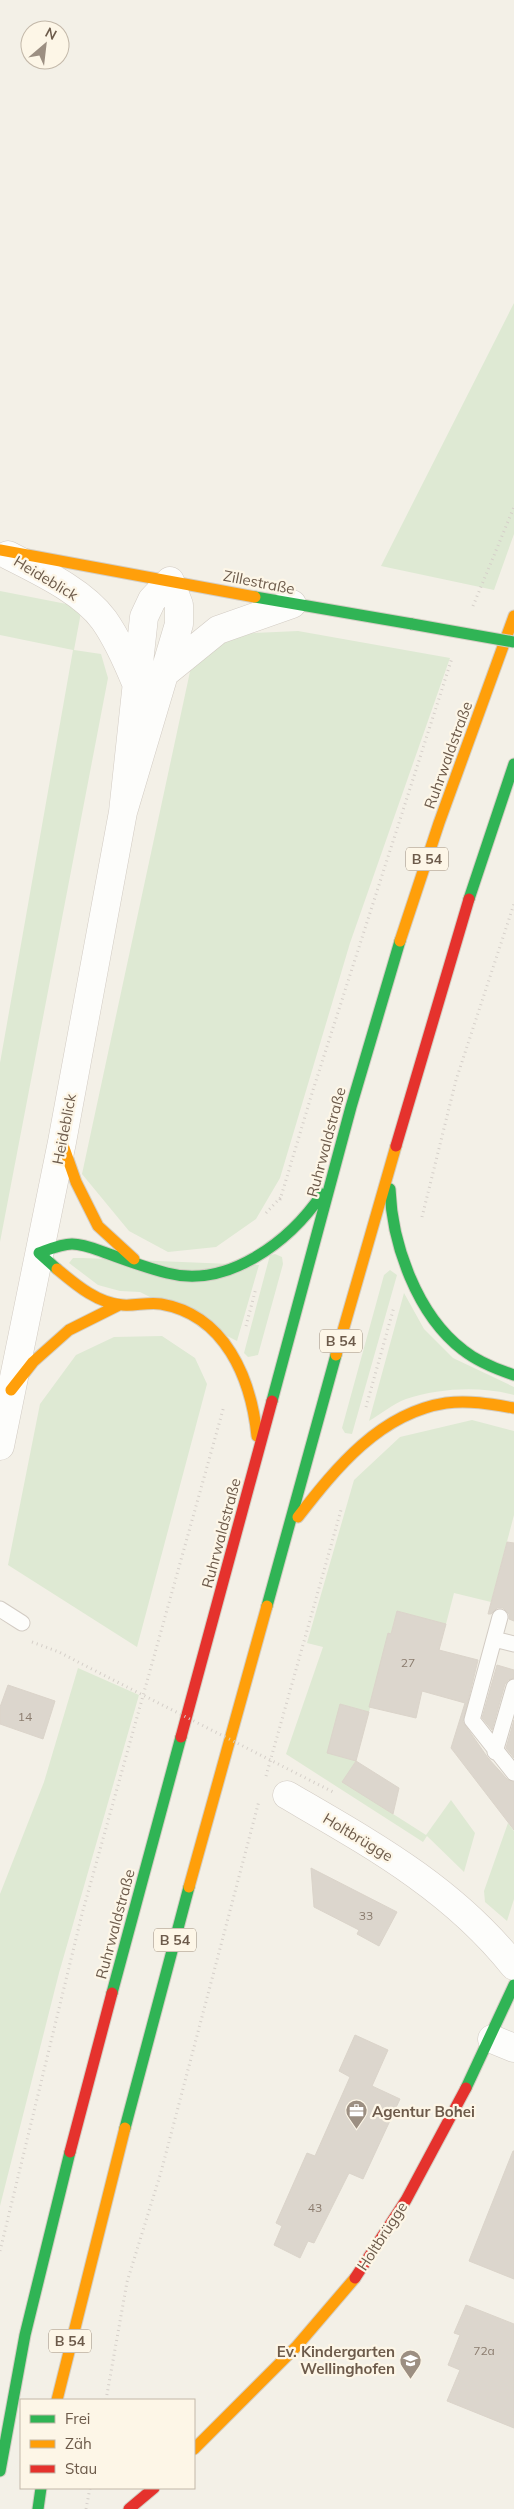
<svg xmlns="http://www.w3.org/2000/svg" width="514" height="2509" viewBox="0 0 514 2509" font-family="Mulish,sans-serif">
<rect width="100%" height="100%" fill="#f3f0e7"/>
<!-- green -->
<path fill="#dee9d3" d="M514,303V534L494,590L381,566Z
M0,591L82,607L74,650L101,654L108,678L0,1242V1063L73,650L0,635Z
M298,631L450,658L350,943L280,1178L256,1219L216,1247L168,1252L129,1231L82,1174L191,667L235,634Z
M275,1254L282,1257L283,1264L258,1355L248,1357L244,1353L270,1255Z
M73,1258H83L259,1265L237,1341L140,1292L120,1291L98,1285L69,1263Z
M390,1270L397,1275L352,1434L345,1433L342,1428L384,1275Z
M404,1293L424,1329L453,1358L514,1387V1395C480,1386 440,1388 406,1399C393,1404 381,1414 369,1421Z
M162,1336L195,1358L207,1384L137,1647L8,1565L40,1404L76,1355L114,1337Z
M472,1420L514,1431V1515L491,1602L454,1593L446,1624L397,1611L391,1634L388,1633L369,1712L340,1704L356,1761L343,1782L426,1835L451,1800L475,1833L464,1872L427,1836L423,1842L286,1754L323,1647L307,1643L354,1480L400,1437Z
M78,1668L139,1695L59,1973L0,2206V1894L44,1782Z
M508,1823L514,1831V1899L507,1921L485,1902L484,1891Z"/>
<!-- building -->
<path fill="#dcd6cd" stroke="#dbd4ca" d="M507,1542L514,1543V1621L509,1619V1614L503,1608H497L491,1614H488Z
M397,1611L446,1624L439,1650L478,1660L463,1722L488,1758L507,1779L514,1782V1830L451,1748L465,1703L422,1691L416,1718L369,1707L388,1633L391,1634Z
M497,1665L514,1670V1678L508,1680L505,1684L492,1730L482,1718Z
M8,1685L55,1701L43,1739L0,1724V1707Z
M340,1704L369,1712L356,1761L327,1753Z
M514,1720V1758L506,1748Z
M356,1761L399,1788L393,1814L342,1782Z
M311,1868L397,1912L379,1946L357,1934L359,1930L314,1907Z
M355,2035L388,2050L372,2086L400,2099L363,2179L349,2173L314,2243L308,2241L300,2258L274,2245L282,2226L276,2223L307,2153L315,2156L350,2077L339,2071Z
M513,2151H514V2279L469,2261Z
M466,2305L514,2324V2428L447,2401L460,2370L448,2365L460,2335L454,2333Z"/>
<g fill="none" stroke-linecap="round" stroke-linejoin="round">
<defs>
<path id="lane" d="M0,1609L22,1623
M500,1617L472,1720L514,1773
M494,1639L514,1644
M495,1752L514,1687"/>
<path id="street" d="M8,555C39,571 83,591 104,620C118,640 127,661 136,683
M165,673L218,630L292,604
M0,1446L62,1142L123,812L144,617L152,600L170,581L179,605V624L123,812
M287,1795C371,1844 452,1888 514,1966
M492,2039L514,2048"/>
<path id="fast" d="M255,597L412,624
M469,899L514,764
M390,1189C392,1244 417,1315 463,1350C478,1362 496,1369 514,1375
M57,1269L39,1253C50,1249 61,1244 72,1244C85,1244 97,1250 109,1254C128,1261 147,1268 167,1273C228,1289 290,1241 322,1194
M272,1401L351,1107L400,941
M267,1606L336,1355
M112,1993L181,1737
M466,2088L514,1985
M125,2128L189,1887
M0,2471L25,2335L70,2152
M38,2509L41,2488"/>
<path id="slow" d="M0,550L255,597
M400,941L439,823L514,616
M62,1142L76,1182L98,1226L134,1259
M57,1269C75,1284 98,1304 123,1305C135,1306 148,1302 161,1304C225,1315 251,1378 257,1436
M336,1355L396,1146
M11,1390L33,1362L69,1330L119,1305
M298,1517C336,1468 380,1413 446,1403C469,1400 491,1404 514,1408
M189,1887L267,1606
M57,2400L125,2128
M194,2449L296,2347L355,2278"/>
<path id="jam" d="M396,1146L469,899
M181,1737L272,1401
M70,2152L112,1993
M355,2278L406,2200L466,2088
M129,2509L154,2488"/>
</defs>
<!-- lane casing -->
<use href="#lane" stroke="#d2cbc3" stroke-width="17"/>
<!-- street casing -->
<use href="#street" stroke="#d2cbc3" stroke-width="29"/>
<!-- fast casing -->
<use href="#fast" stroke="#d3cdc3" stroke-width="13"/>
<!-- slow casing -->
<use href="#slow" stroke="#d3cdc3" stroke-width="13"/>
<!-- jam casing -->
<use href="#jam" stroke="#d3cdc3" stroke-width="13"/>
<!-- path -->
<path stroke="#d5cfc9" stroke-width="3" stroke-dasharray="1 4" stroke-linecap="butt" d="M473,606L514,507
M280,1200L313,1090L452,658
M266,1213L281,1197
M422,1217L456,1080L514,904
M246,1326L256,1288
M366,1407L394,1307
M32,1642L59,1652L82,1664
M266,1776L341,1510
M0,2251L82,1914L224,1406
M106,2400L127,2282L161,2172L259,1801
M86,2509L90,2488"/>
<!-- lane -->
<use href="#lane" stroke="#fdfdfb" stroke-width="15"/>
<!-- street -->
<use href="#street" stroke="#fdfdfb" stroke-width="28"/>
<!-- fast -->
<use href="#fast" stroke="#30b455" stroke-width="11"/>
<!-- slow -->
<use href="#slow" stroke="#ff9f0a" stroke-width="11"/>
<!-- jam -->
<use href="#jam" stroke="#e5322d" stroke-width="11"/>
<defs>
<path id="fast-bridge" d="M412,624L514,642"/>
</defs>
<!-- fast-bridge casing -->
<use href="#fast-bridge" stroke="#d3cdc3" stroke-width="13" stroke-linecap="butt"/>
<!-- path-bridge -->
<path stroke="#d5cfc9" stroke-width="3" stroke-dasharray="1 4" stroke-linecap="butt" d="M82,1664L333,1792"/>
<!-- fast-bridge -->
<use href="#fast-bridge" stroke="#30b455" stroke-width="11"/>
</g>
<!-- icons -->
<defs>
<symbol id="office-pin" viewBox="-11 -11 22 30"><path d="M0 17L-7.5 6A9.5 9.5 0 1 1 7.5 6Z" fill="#9c8f82" stroke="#fdf6e7"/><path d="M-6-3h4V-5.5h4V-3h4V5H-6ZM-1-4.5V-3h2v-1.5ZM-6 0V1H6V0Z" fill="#fff"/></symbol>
<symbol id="school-pin" viewBox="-11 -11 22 30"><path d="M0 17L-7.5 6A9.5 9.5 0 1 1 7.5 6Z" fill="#9c8f82" stroke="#fdf6e7"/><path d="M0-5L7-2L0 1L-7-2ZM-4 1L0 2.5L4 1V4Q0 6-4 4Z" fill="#fff"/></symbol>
</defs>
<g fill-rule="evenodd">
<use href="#office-pin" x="344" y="2098" width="25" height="34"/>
<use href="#school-pin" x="398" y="2348" width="25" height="34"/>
</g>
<g text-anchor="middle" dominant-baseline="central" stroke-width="4.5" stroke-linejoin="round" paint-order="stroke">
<!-- number labels -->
<g font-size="12" fill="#8b7c6e">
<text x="408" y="1662">27</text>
<text x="25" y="1716">14</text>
<text x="366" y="1915">33</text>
<text x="315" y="2207">43</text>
<text x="484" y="2350">72a</text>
</g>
<!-- shield labels -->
<g fill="#fdf6e7" stroke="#988a7a" stroke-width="1">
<rect x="406" y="847.5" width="42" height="23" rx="4"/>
<rect x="320" y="1329.5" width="42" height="23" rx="4"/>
<rect x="154" y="1928.5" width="42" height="23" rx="4"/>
<rect x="49" y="2329.5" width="42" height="23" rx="4"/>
</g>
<g font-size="14" font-weight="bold" fill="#6d5b4b">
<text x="427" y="859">B 54</text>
<text x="341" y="1341">B 54</text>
<text x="175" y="1940">B 54</text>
<text x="70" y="2341">B 54</text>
</g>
<!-- street labels -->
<g font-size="15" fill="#6d5b4b" stroke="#fdf6e7">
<text transform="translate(46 578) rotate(31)">Heideblick</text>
<text transform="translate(259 582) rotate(11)">Zillestraße</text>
<text transform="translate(448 755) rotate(-70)">Ruhrwaldstraße</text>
<text transform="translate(64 1129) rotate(-79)">Heideblick</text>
<text transform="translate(326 1142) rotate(-75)">Ruhrwaldstraße</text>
<text transform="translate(221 1533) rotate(-75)">Ruhrwaldstraße</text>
<text transform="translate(358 1837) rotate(31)">Holtbrügge</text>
<text transform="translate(115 1924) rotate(-75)">Ruhrwaldstraße</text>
<text transform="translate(382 2236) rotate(-57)">Holtbrügge</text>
</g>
<!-- poi labels -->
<g font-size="15" font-weight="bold" fill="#6d5b4b" stroke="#fdf6e7" text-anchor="start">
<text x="372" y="2111">Agentur Bohei</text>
<text x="395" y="2351" text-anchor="end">Ev. Kindergarten<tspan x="395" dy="17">Wellinghofen</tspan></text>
</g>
</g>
<!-- legend -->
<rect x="20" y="2399" width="175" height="90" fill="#fdf6e7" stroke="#c3b8a9"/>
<rect x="30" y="2415" width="25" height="8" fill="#30b455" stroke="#c3b8a9"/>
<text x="65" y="2424" font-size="15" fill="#6d5b4b">Frei</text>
<rect x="30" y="2440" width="25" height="8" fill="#ff9f0a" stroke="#c3b8a9"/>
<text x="65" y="2449" font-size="15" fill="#6d5b4b">Zäh</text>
<rect x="30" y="2465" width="25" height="8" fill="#e5322d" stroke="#c3b8a9"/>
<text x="65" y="2474" font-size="15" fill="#6d5b4b">Stau</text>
<!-- north arrow -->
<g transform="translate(45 45) rotate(28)"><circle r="24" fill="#fdf6e7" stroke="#c3b8a9"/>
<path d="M0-4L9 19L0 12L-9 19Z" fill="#9c8f82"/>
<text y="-8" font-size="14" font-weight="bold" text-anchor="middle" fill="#6d5b4b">N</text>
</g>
</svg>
